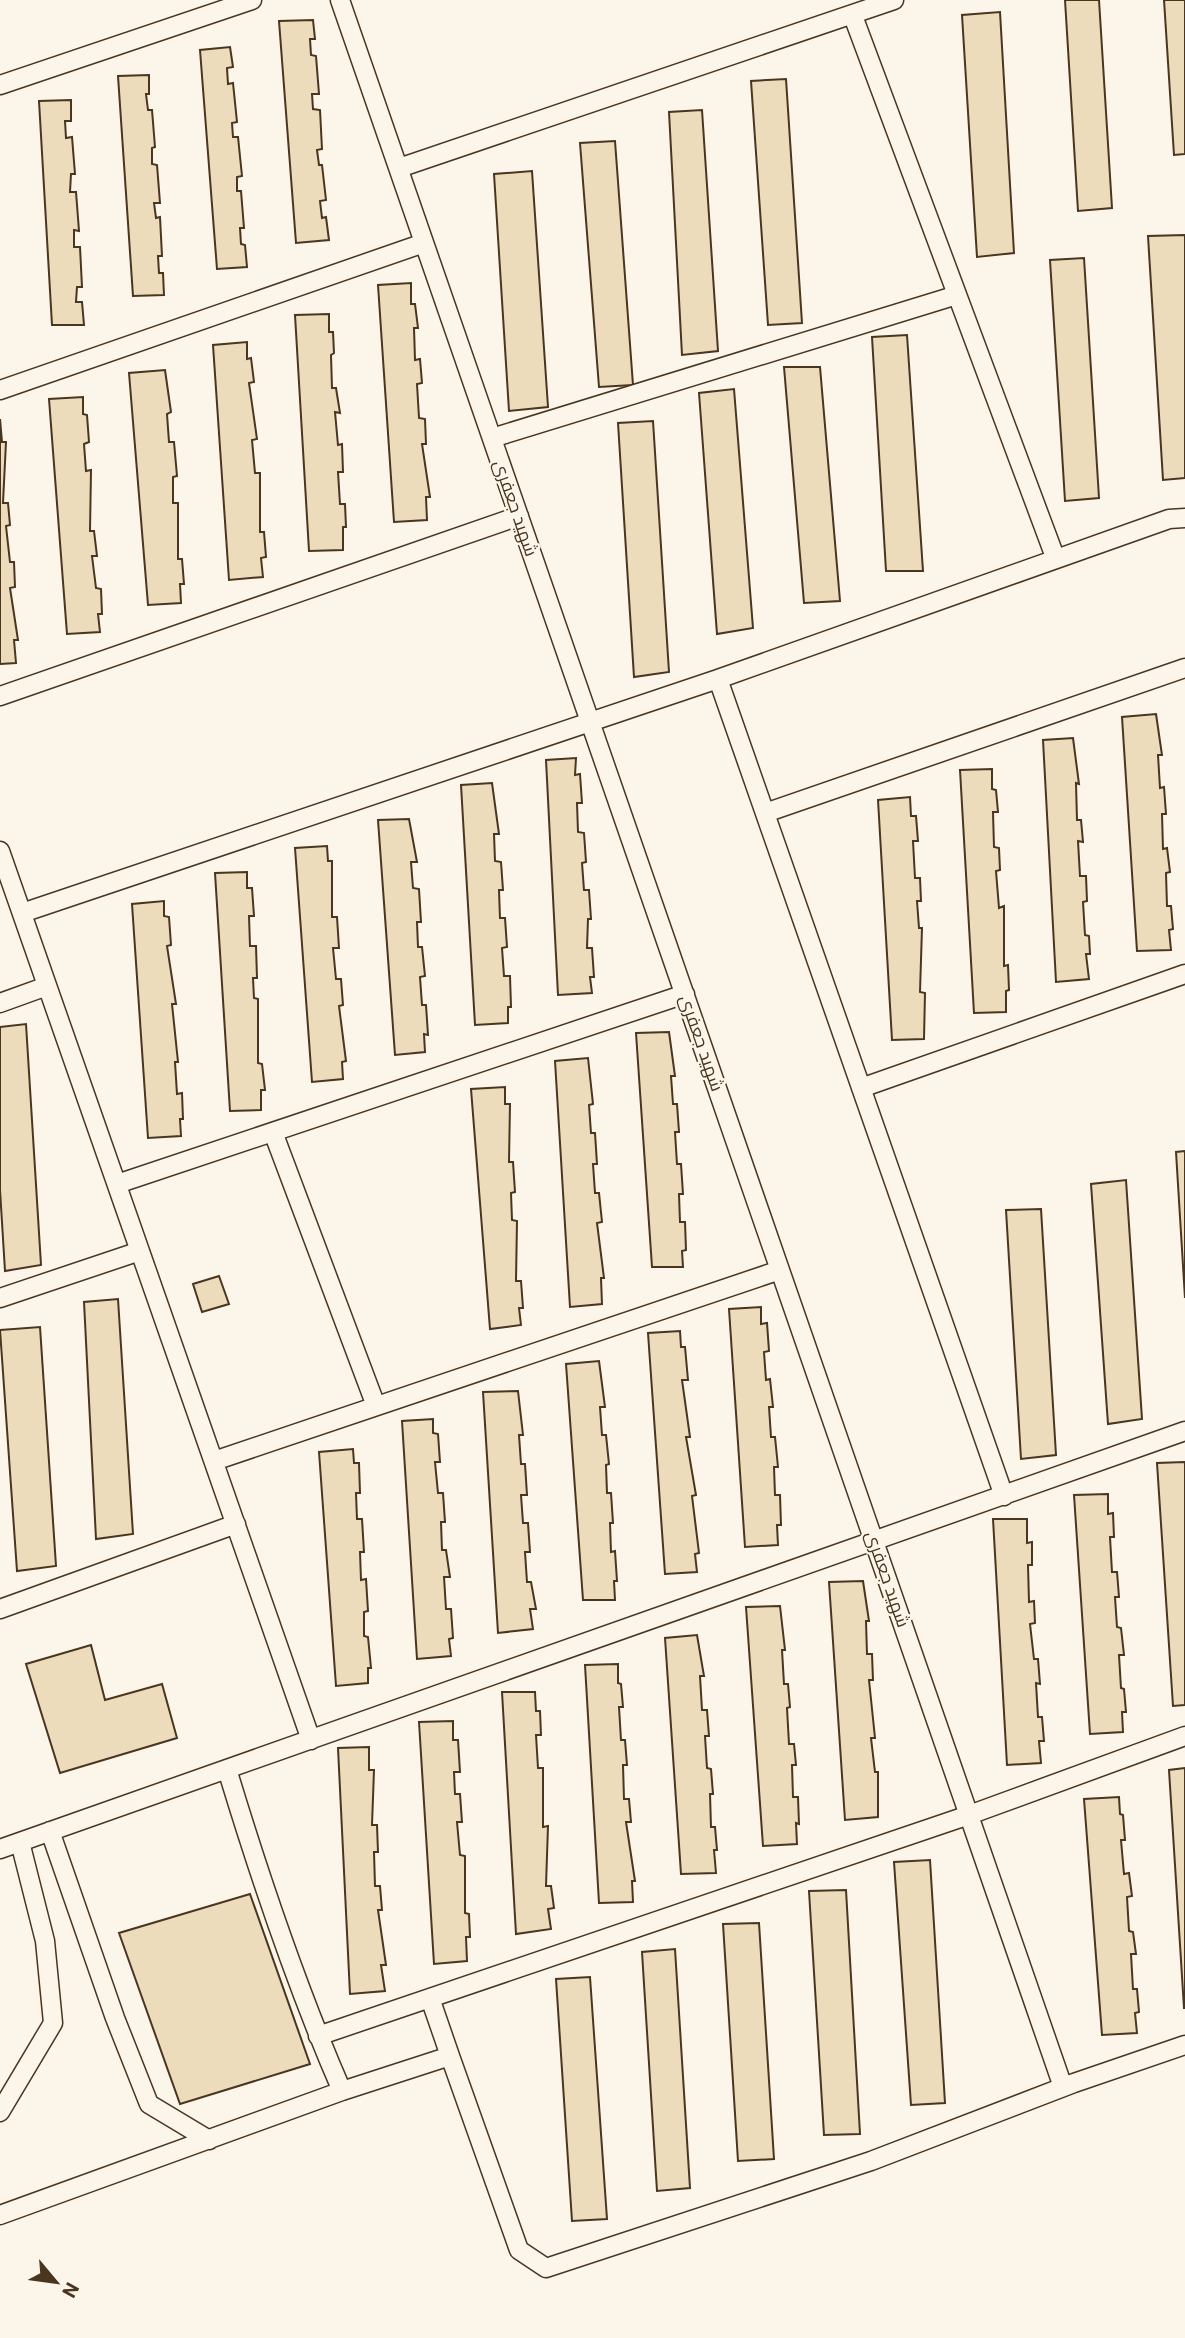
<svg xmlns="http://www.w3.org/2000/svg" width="1185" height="2338" viewBox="0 0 1185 2338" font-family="Roboto,Cairo,sans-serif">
<rect width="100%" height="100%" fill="#fbf6e9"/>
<!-- building -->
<path fill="#ecdcbc" stroke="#4a3520" stroke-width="2" d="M1065,0H1099L1112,208L1078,211Z
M1164,0H1185V154L1174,155Z
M1000,12L1014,253L977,257L962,15Z
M313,20L315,39H310L311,55L316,56L319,94H312L313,109L320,110L322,149L317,150L319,165H322L326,200L320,201L322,218L326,217L329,240L296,243L279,21Z
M230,47L233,67L227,68L228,84L233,83L237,122L232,123L233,137H238L242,176L237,177V191H241L244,228H240L241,244L245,245L247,267L217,269L200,50Z
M149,75V94H146L148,110H152L155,147L152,148V164L157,165L160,203H154L156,218L160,217L162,256H158L159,273H163L164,295L133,296L118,76Z
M786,79L802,323L768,325L751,81Z
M71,100V121H65L66,138L72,137L75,174H71L70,192H76L79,231L74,230V247H80L82,287H77L76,302H82L84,325H52L39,101Z
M702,110L718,351L682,355L669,112Z
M615,141L633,385L599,387L580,143Z
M532,171L548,407L509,411L494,174Z
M1185,235V478L1163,480L1148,236Z
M1084,258L1099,498L1065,501L1050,260Z
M411,283V304H415L418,328H414L415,360L420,359L422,383L417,384L419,418L425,419L426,444H422L430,497H426L427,520L394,522L378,285Z
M329,314V332H333L334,353L331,355L332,388H336L340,413L335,412L338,445L342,444L343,472H338L340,504H345L346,527H343V550L309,551L295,315Z
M907,335L923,571H886L872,337Z
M247,342V359L251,358L254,382L249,383L257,439L252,440L255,473H260V532H264L266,557L261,558L263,577L229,580L213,345Z
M784,367H820L840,601L804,603Z
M165,370L171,412L167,414L169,442H174L177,476L173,477V503H178V559H182L184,584H180L181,603L148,605L129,373Z
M734,389L753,628L717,634L699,393Z
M83,397V414L87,415L89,442L84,444L86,471L91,470L90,531H94L97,556H92L96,588L101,589L102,614H98L100,632L67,634L49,399Z
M0,419L2,442H6L3,503H8L10,525L6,526L10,562H14L15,587L10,588L18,640H14L16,663L0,664Z
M653,421L669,672L634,677L618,423Z
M1156,714L1162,755H1158L1160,788L1164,787L1166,814H1162L1163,849L1167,848L1170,872L1166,873L1167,906H1171L1173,929L1169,930L1171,950L1137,951L1122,717Z
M1073,738L1079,784L1076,783L1077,820H1081L1083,842L1078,841L1080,876H1086L1087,901L1083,902L1085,935L1089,936L1090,954H1086L1089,979L1056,982L1043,740Z
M576,758L575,775L580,774L582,803H577L578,832L584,833L586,862L582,863L584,890H589L591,919H588L587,948H592L594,977H590L592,993L558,995L546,760Z
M992,769V789L996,790L998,812H993L994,847L999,848L1000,870L996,871L999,908L1004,906V966L1008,965L1009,990L1006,991V1012L974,1013L960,770Z
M492,783L499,834H494L495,861L501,862L503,890H499L500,918H505L507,947L502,948L504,976H510L511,1007H508V1023L475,1025L461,785Z
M910,797L911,816H916L918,841H913L915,878H920L921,901H917L919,928H922L920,992L925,993L924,1039L892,1040L878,800Z
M409,819L417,862H411L413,888L419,889L421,922H417L418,947H422L425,976L420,977L422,1005H426L428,1035L424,1034L425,1052L395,1055L378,820Z
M327,846L328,861H332V917H337L339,948H333L336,979H341L343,1005L339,1006L346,1061L342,1062L343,1079L312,1082L295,848Z
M247,872V888H252L254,916H249L250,946H256L257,978H253L254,998L258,999V1063L262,1064L265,1090H261V1110L230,1111L215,873Z
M164,901V916L169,917L171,945L167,946L176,1004H172L178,1062H175L177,1094L182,1093L183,1119H180L181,1136L148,1138L132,904Z
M26,1024L41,1265L5,1271L0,1190V1027Z
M669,1032L675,1076H671L673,1104H677L679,1132H675L677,1164H681L683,1194H679L680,1222H685L686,1250L682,1251L683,1267H652L636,1033Z
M588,1058L593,1104L589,1105L591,1133H595L597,1164H593L595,1193H599L602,1222L597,1223L604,1278H601L602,1304L570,1307L555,1061Z
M505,1087V1104H510L509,1162H513L515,1192L511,1193L512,1220L517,1221L516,1281H521L523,1308H519L521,1325L490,1329L471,1089Z
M1185,1151V1298L1176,1152Z
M1126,1180L1142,1419L1108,1424L1091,1184Z
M1041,1209L1056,1455L1021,1459L1006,1210Z
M219,1276L229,1304L202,1312L193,1284Z
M118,1299L133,1534L96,1539L84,1302Z
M761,1307V1324L767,1323L769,1351L764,1352L766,1380L770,1379L773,1407H769L771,1437H775L778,1467H774L775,1495H780L781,1525H777L778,1545L745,1547L729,1309Z
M40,1327L56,1566L17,1571L0,1330Z
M680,1331L681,1347H685L688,1380H682L690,1437H686L696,1495L692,1496L699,1553L695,1554L697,1572L665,1574L648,1333Z
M599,1361L605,1407H600L602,1435H606L609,1464L606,1465L607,1493H611L613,1523H610L611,1552L615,1551L617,1581H614L615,1600H583L566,1364Z
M518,1391L523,1435H519L521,1464H525L527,1495H521L523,1523H528L530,1552H525L527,1582H531L536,1609H530L533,1629L498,1633L483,1392Z
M433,1419V1433L438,1434L440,1462H435L438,1493H443L445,1522H441L442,1550H446L450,1577H444L446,1609H451L453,1638L449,1639L451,1656L417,1659L402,1421Z
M353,1449L354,1463H359L360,1493H356L357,1519H362L364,1552H360L361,1580L366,1579L368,1611L364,1612V1636L368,1637L371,1668H368V1683L336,1686L319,1452Z
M1185,1462V1705L1173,1706L1157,1463Z
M1108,1494V1514L1113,1513L1114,1537H1110L1112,1572H1117L1119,1597H1115L1117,1627L1121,1628L1124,1655H1119L1121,1688L1124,1689L1126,1712H1122L1123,1732L1090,1734L1074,1495Z
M993,1519H1027V1543L1032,1542V1565H1028L1029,1602L1034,1601L1035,1623L1030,1624L1034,1659H1038L1040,1684L1036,1683L1038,1717H1042L1044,1741H1039L1041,1763L1007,1765Z
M863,1581L869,1621H866L867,1654H872L873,1680H869L875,1738H871L875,1772H878V1817L845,1820L829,1582Z
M780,1606L785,1650H782L784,1684H788L790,1707L787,1708L789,1744H794L796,1765H792L793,1797H798L799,1824L796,1823L797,1844L763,1846L746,1607Z
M697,1635L704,1676H700L702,1710H707L709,1736H705L707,1768L711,1769L713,1794H710L711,1827H715L717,1850H714L716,1873L681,1874L665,1638Z
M91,1645L105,1700L162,1684L177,1738L60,1773L26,1664Z
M618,1664V1683L621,1684L623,1707H619L621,1740H625L627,1765H623L624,1799H629L631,1822H626L635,1881H632L633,1902L599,1903L585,1665Z
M502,1692H535L536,1711H540L541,1735H536L538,1768H543V1827L548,1826L546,1886H551L554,1908L548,1909L551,1929L516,1934Z
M453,1721V1740H458L460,1772H454L455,1794H460L462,1822H457L460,1855L465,1856V1913L469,1914L470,1937H466L467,1961L434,1964L419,1722Z
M369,1747V1770H374L372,1825H377L378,1852H374L375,1886H380L382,1910H378L386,1965H381L385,1991L350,1994L338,1748Z
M1185,1768V2008H1184L1169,1770Z
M1119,1797L1120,1814L1123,1815L1125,1840H1121L1124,1874L1129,1873L1132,1896L1127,1897L1129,1931L1133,1932L1136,1954H1131L1133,1989H1137L1139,2012L1135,2013L1137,2033L1102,2035L1084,1799Z
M930,1860L945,2103L911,2105L894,1862Z
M846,1890L860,2134L824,2135L809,1891Z
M250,1894L310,2064L180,2104L119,1933Z
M759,1923L774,2159L738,2161L723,1924Z
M675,1949L690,2188L657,2191L642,1952Z
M590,1977L607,2219L572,2221L556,1979Z"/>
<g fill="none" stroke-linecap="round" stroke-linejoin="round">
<defs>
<path id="minor" d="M340,0L1063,2087
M853,16L1055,557
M0,85L252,0
M399,168L894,0
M0,390L424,243
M492,438L957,295
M718,679L1169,519L1185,518
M0,696L519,516
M765,813L1185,668
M0,851L311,1740
M22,913L718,679L1004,1496
M0,1003L47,986
M861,1088L1185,974
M273,1132L376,1406
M117,1184L685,994
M0,1298L140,1251
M214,1461L780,1270
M0,1609L236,1524
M227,1769C260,1878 296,1986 342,2091
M50,1831L115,2018L149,2104L209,2140
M0,1849L1185,1431
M430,1998L450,2056
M318,2036L969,1815L1185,1736
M0,2112L53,2023L45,1941L20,1842
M0,2215L342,2091L450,2056L519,2250L546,2268L871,2161L1074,2083L1185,2045"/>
</defs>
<!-- minor casing -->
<use href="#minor" stroke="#4a3520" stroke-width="21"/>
<!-- minor -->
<use href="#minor" stroke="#fbf6e9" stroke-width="18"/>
</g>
<g text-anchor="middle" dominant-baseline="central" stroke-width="5" stroke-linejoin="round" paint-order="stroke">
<!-- street labels -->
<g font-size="18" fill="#4a3520" stroke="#fbf6e9">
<text transform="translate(516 508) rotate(71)">شهید جعفری</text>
<text transform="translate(702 1043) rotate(71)">شهید جعفری</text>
<text transform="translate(888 1579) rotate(71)">شهید جعفری</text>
</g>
</g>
<!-- north arrow -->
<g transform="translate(56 2282) rotate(119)" stroke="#fbf6e9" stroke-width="5" paint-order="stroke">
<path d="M0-5L12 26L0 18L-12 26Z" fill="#4a3520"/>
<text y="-10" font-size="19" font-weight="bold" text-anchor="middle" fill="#4a3520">N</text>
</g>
</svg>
